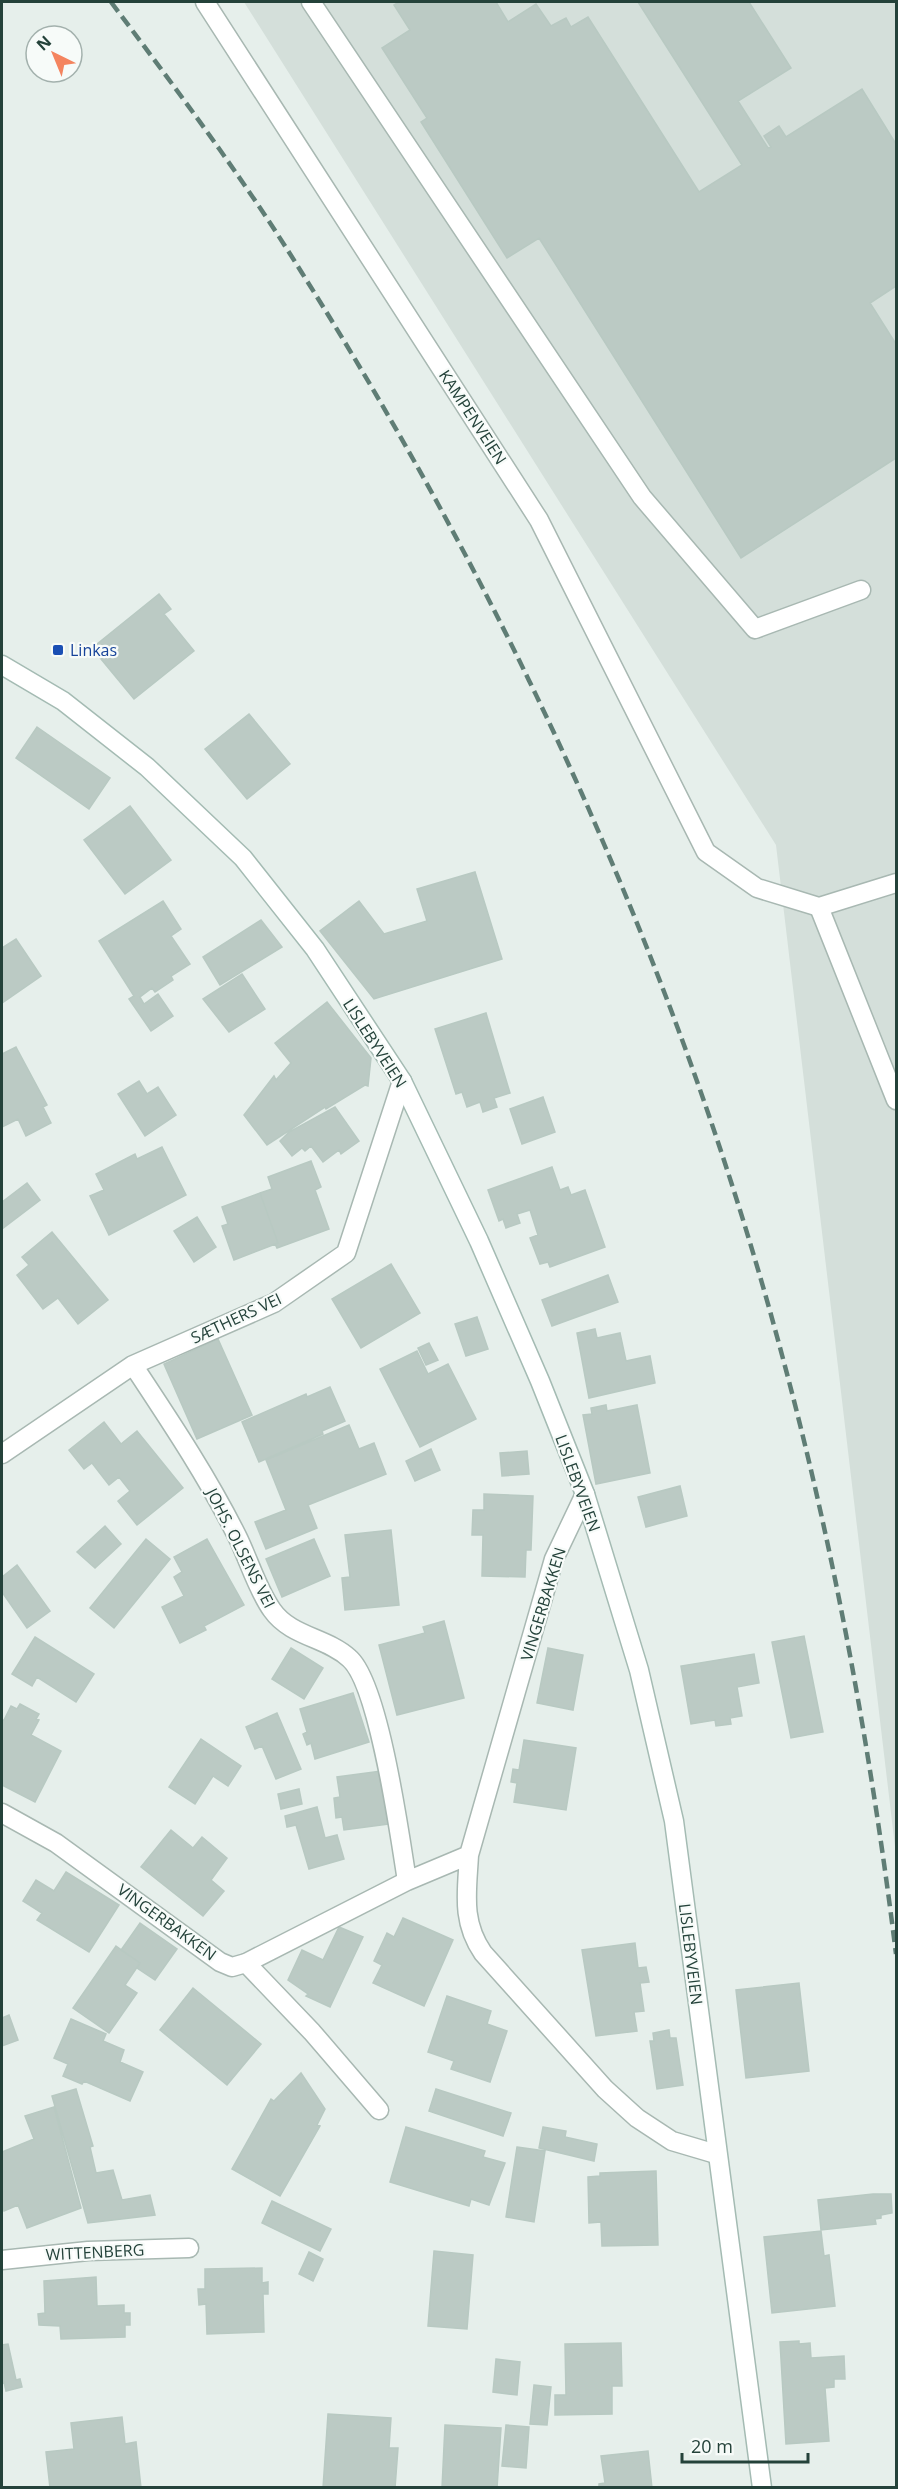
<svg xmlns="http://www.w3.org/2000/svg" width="898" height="2489" viewBox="0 0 898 2489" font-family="'Open Sans',sans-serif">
<rect width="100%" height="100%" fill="#e6efeb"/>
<!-- built -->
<path fill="#d4dfda" d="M244,2H896V1855L776,845Z"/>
<!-- building -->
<path fill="#bbcac4" stroke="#b8c9c2" stroke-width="1.5" d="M399,2H496L508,22L536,4L551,26L566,18L571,27L588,17L699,192L742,165L638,2H749L791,68L738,101L768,148L771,147L764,136L779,126L786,137L862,89L896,144V286L870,303L896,344V458L741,558L539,238L507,258L421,122L427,118L382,48L410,30L394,5Z
M159,594L171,609L164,614L194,651L134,699L92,648Z
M249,714L290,764L247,799L205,749Z
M37,727L110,778L89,809L16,758Z
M130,806L171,860L125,894L84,840Z
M475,872L502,959L374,999L320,931L359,901L384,934L427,921L417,889Z
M163,901L181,929L171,936L190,964L171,976L173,980L155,992L152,988L140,997L144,1004L158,994L173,1016L151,1031L129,999L134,996L99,941Z
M261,920L282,947L220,985L203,957Z
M16,939L41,976L2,1003V948Z
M242,974L265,1009L229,1032L203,999Z
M327,1002L371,1058L368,1086L365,1085L326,1109L325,1107L267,1145L244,1115L274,1076L276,1080L291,1063L275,1043Z
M486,1013L510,1093L494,1098L497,1107L483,1112L480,1102L467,1107L462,1092L456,1094L435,1029Z
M16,1047L47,1105L43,1107L51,1123L26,1136L18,1119L2,1127V1054Z
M139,1081L147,1094L158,1087L176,1115L145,1136L118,1094Z
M543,1097L555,1132L522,1144L510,1109Z
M335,1107L359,1141L341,1154L339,1150L323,1162L311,1146L305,1151L302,1148L292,1156L280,1141L289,1132Z
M162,1147L186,1195L109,1235L90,1196L104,1190L96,1174L135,1154L137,1159Z
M311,1161L321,1187L315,1190L329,1229L277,1248L275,1244L278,1243L260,1193L272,1189L268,1177Z
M552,1167L560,1190L568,1187L571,1195L585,1190L605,1247L550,1267L548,1262L540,1264L530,1238L538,1235L530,1210L517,1214L520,1223L506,1228L503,1219L499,1221L488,1190Z
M27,1183L40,1200L2,1229V1202Z
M260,1193L278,1243L234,1260L222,1226L228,1224L222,1207Z
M197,1217L216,1247L194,1262L174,1231Z
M52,1232L108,1300L78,1324L58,1298L43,1309L17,1275L29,1265L22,1257Z
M391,1264L420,1313L361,1348L332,1299Z
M608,1275L618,1302L552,1326L542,1300Z
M477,1317L488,1349L466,1356L455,1324Z
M595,1329L597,1338L620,1333L626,1361L650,1356L655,1383L589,1398L577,1333Z
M218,1339L252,1415L197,1439L164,1364Z
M429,1343L438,1360L426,1365L418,1348Z
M417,1351L428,1374L448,1364L476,1419L420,1447L380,1369Z
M330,1387L345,1421L322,1431L323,1434L259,1462L242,1422L306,1394L307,1397Z
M606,1405L607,1411L637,1405L650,1473L596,1484L583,1415L592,1414L591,1408Z
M104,1422L121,1444L137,1431L183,1488L137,1525L118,1501L130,1491L119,1477L109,1485L92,1463L84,1469L69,1450Z
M349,1425L359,1449L374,1443L386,1474L308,1505L317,1528L266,1549L255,1522L286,1510L266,1460Z
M431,1449L440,1470L415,1481L406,1461Z
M527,1451L529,1474L502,1476L500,1453Z
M680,1486L687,1516L646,1527L638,1497Z
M484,1494L533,1496L531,1550H526L525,1577L482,1576L483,1535H472L473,1510H484Z
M105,1526L121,1544L95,1568L77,1552Z
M391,1530L399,1605L345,1610L342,1578L350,1577L345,1535Z
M146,1539L170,1559L114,1628L90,1608Z
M207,1539L244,1605L204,1626L206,1630L180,1643L162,1607L184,1596L174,1577L182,1572L174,1557Z
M314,1539L330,1576L282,1597L266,1559Z
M17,1565L50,1611L27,1628L2,1592V1577Z
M444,1621L464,1698L397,1715L379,1645L425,1633L423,1627Z
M804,1636L823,1732L791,1738L772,1642Z
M35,1637L94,1674L76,1702L37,1677L32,1686L12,1674Z
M291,1648L323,1668L304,1699L272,1679Z
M548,1648L583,1655L573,1710L537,1703Z
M754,1654L759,1683L737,1687L742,1716L730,1718L731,1724L716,1726L715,1720L691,1724L681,1666Z
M353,1693L369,1742L315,1759L311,1743L307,1745L303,1734L307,1732L300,1709Z
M20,1704L39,1714L36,1719L39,1720L31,1735L61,1751L35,1802L2,1785V1720H4L11,1706L17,1709Z
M277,1713L301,1769L276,1779L262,1746L255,1749L246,1727Z
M201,1739L241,1766L228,1786L213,1776L195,1804L169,1787Z
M524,1740L576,1748L566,1810L514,1802L517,1783L511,1782L513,1769L519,1770Z
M381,1771L388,1824L344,1830L342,1817L336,1818L334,1798L340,1797L337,1777Z
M299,1789L302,1804L281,1809L278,1794Z
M317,1807L325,1838L337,1835L344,1859L309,1869L296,1825L287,1827L285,1816Z
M171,1830L193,1848L202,1837L227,1858L211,1880L224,1891L203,1916L141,1867Z
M66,1872L119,1905L89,1952L37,1920L42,1913L23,1901L36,1880L54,1891Z
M403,1918L453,1940L424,2006L373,1983L382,1965L374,1961L387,1933L394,1937Z
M140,1923L177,1949L155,1980L137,1968L140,1963L121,1950Z
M339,1927L363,1937L330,2007L306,1996L308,1994L288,1980L302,1950L323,1960Z
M635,1943L638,1968L646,1967L649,1982L640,1983L644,2011L634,2012L637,2031L596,2036L582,1950Z
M116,1946L140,1963L125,1985L137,1993L109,2033L73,2008Z
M799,1983L809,2071L746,2078L736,1990Z
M193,1988L261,2044L227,2085L160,2030Z
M447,1996L491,2011L487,2024L507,2031L490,2082L451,2069L454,2061L428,2052Z
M9,2015L18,2040L2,2046V2018Z
M71,2019L106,2034L103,2041L124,2050L120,2062L143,2072L130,2101L84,2081L82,2084L63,2076L68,2064L54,2058Z
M669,2030L670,2038H676L683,2085L657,2089L650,2041H654L653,2033Z
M301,2073L325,2109L317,2125L320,2126L280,2196L232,2169L271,2099L274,2101Z
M76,2089L93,2146L90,2147L96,2173L113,2170L122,2200L150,2195L155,2215L88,2223L52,2096Z
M436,2089L511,2113L503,2136L429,2111Z
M54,2107L81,2208L27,2228L18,2205L4,2211L2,2204V2152L34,2139L25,2116Z
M406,2127L485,2151L483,2157L505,2163L489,2205L471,2199L469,2206L390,2182Z
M543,2127L566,2131L565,2137L597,2144L594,2161L539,2148Z
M517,2147L545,2151L534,2222L506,2217Z
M656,2171L658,2245L602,2246L601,2222L589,2223L588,2177L600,2176V2173Z
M873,2194H891L892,2213L881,2215V2218L875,2219L876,2224L821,2230L818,2200Z
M272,2201L331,2229L320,2251L262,2223Z
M821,2231L824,2256L829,2255L835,2306L772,2313L764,2237Z
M434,2251L473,2255L467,2329L428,2326Z
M309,2252L323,2259L313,2281L299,2274Z
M262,2268V2283L268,2282V2294H263L264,2332L207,2334L206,2304L199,2305L198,2289H205V2269Z
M96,2277L97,2306L124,2305V2313H130V2325H125V2337L61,2339L60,2326L39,2325L38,2314L45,2313L44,2281Z
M799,2341V2344L810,2343L811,2358L844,2356L845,2379H834V2387L825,2388L829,2441L786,2444L780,2342Z
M621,2343L622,2386H612V2414L555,2415V2395H566L565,2344Z
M8,2344L16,2380L20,2379L22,2387L6,2391L4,2382L2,2383V2345Z
M496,2359L520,2362L517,2395L493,2392Z
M534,2385L551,2387L547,2425L530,2424Z
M328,2414L391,2418L389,2448H398L395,2488H323Z
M122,2417L125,2444L136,2442L141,2488H50L46,2452L74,2449L71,2423Z
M445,2425L501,2428L497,2488H442Z
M506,2425L529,2427L526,2468L502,2466Z
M648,2451L652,2488H599V2484L605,2483L601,2456Z"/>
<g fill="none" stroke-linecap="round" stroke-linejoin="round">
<defs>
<path id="lane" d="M311,2L642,497L755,629L861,590
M819,907L896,1100
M246,1963L312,2032L379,2110"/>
<path id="street" d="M205,2L539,520L706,852L757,888L819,907L896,883
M133,1365C170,1421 207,1476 237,1536C249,1560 257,1589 272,1610C291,1637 326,1637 349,1658C379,1683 400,1837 407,1881
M2,1454L133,1365L274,1303L346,1253L402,1081
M2,1813L56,1843L220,1962L232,1967L246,1963L407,1881L469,1855L554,1559L585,1494
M469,1855C467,1892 461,1921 483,1953L605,2089L637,2118L672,2141L716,2154
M2,2260L88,2251L189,2248"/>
<path id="secondary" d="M2,665L63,701L147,767L243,858L315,949L402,1081L479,1241L540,1381L585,1494L639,1670L674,1821L762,2488"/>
</defs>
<!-- lane casing -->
<use href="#lane" stroke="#a8b8b2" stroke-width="21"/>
<!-- street casing -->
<use href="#street" stroke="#a8b8b2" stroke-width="21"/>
<!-- secondary casing -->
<use href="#secondary" stroke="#a4bbb3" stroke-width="21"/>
<!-- lane -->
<use href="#lane" stroke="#fff" stroke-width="18"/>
<!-- street -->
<use href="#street" stroke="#fff" stroke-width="18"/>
<!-- secondary -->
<use href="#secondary" stroke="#fff" stroke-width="18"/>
<!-- rail -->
<path stroke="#5f7d75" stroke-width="4.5" stroke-dasharray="12 6" stroke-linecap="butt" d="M111,2C177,90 244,179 302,273C513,607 680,973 782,1355C835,1552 871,1752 896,1954"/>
</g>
<!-- markers -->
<rect fill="#1a4fb4" stroke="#f7fbf9" stroke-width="2" x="52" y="644" width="12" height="12" rx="3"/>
<g text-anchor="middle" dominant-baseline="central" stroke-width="4.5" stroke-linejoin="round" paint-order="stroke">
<!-- street labels -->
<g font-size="16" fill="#24423a" stroke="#f7fbf9">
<text transform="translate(473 417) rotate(57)">KAMPENVEIEN</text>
<text transform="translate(375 1043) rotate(57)">LISLEBYVEIEN</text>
<text transform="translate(236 1318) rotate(-25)">SÆTHERS VEI</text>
<text transform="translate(578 1483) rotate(70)">LISLEBYVEIEN</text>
<text transform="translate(241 1548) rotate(63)">JOHS. OLSENS VEI</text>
<text transform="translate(543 1604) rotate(-73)">VINGERBAKKEN</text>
<text transform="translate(167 1922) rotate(36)">VINGERBAKKEN</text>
<text transform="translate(691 1954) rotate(83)">LISLEBYVEIEN</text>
<text transform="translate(95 2252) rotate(-3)">WITTENBERG</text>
</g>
<!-- transit labels -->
<g font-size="16" fill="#164399" stroke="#f7fbf9" text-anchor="start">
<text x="70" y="650">Linkas</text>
</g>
</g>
<!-- border -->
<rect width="898" height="2489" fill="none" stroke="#24423a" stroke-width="6"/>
<!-- north arrow -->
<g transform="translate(54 54) rotate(317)"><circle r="28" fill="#f7fbf9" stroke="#a3b1ad" stroke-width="1.5"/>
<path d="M0-4.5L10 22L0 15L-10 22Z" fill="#f4845f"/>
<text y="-9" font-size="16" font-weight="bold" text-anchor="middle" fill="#24423a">N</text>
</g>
<!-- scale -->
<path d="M682 2453v9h126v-9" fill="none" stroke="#24423a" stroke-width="3"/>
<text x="691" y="2453" font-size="18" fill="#24423a" stroke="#f7fbf9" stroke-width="4.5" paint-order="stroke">20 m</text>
</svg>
